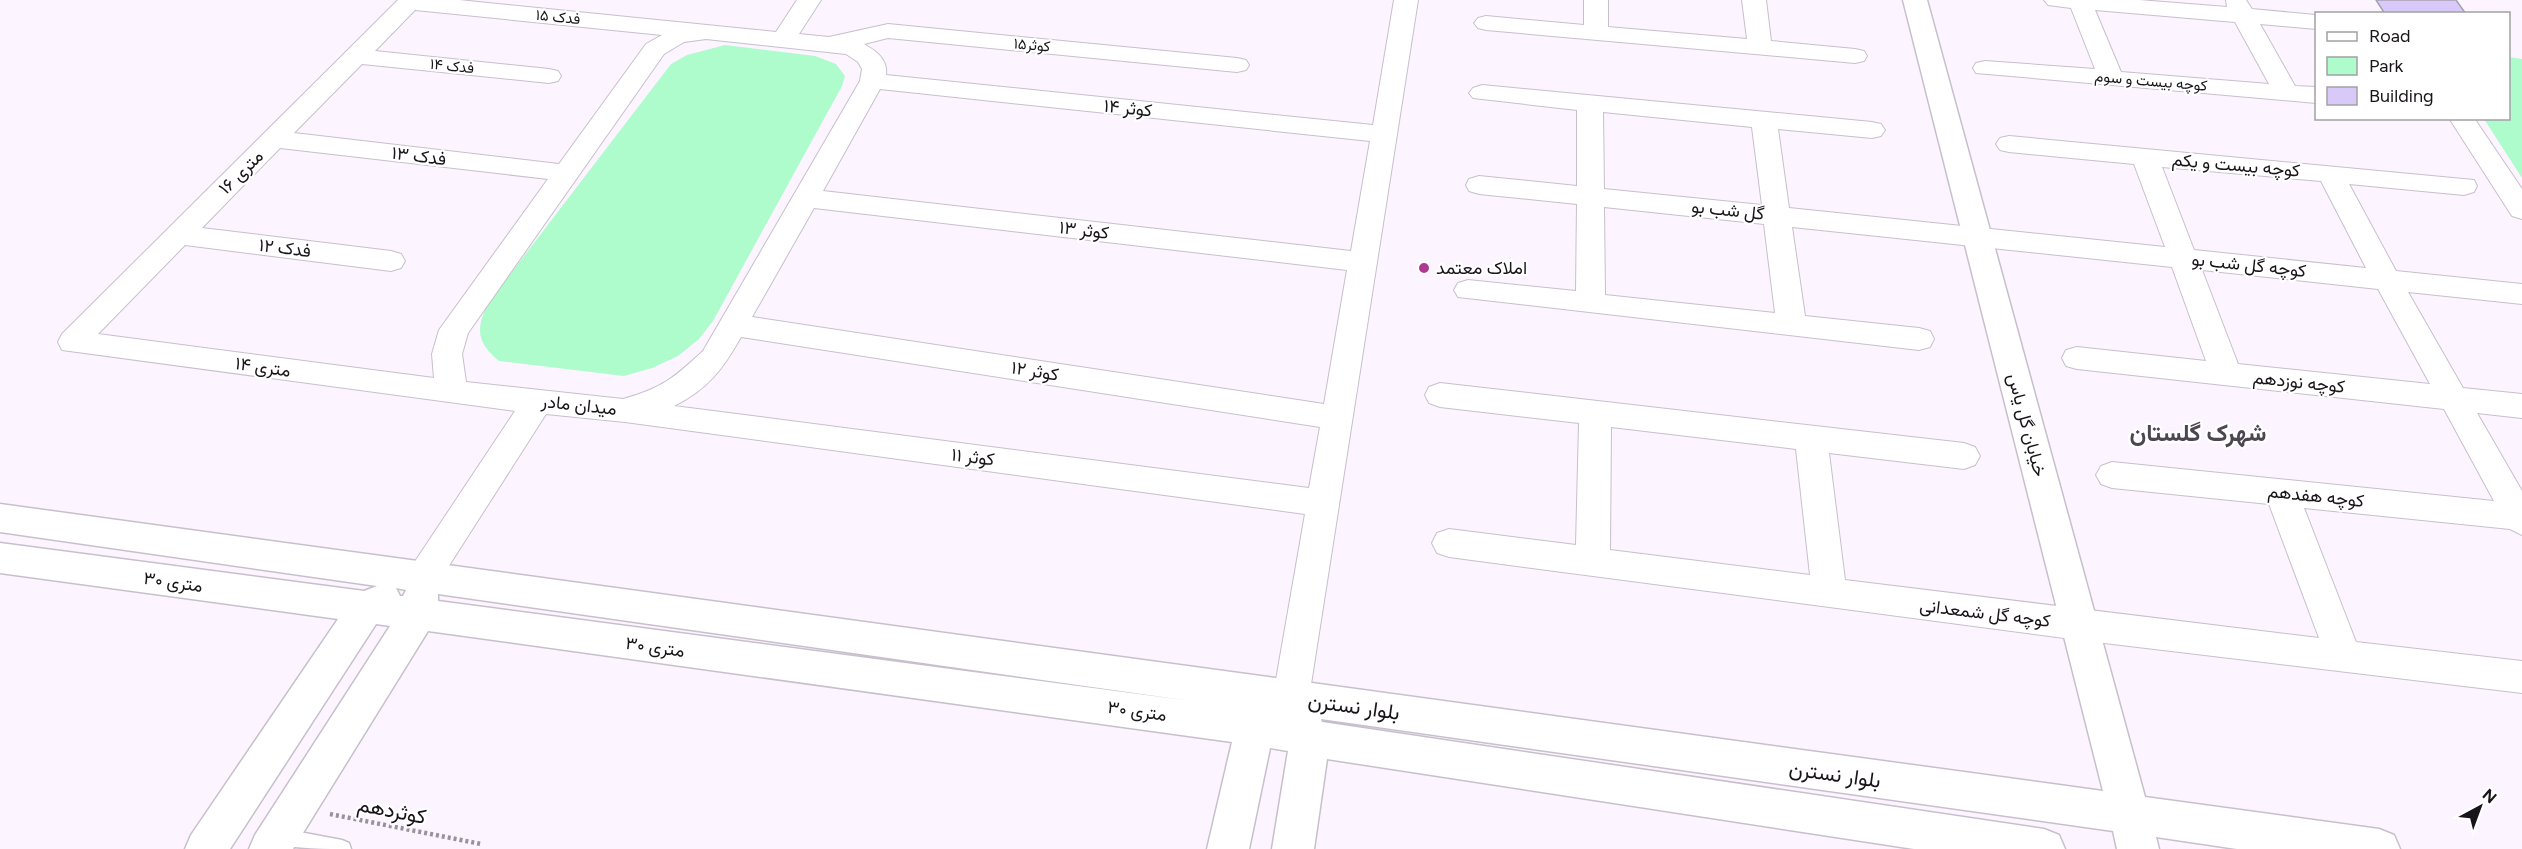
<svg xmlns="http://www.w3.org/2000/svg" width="2522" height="849" viewBox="0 0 2522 849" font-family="Figtree,Vazirmatn,sans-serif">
<rect width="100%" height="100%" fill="#fcf4ff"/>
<!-- green -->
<path fill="#aefccc" d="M725,45L815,56L836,64L845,76L842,86L713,321L699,339L678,356L652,368L624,376L499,361C476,342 476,329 488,303L671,64L687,55Z
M2509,57L2522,59V178L2484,119L2508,118Z"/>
<!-- building -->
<path fill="#d8c9f9" stroke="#a5a1af" stroke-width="1.5" d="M2376,0H2456L2466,14H2385Z"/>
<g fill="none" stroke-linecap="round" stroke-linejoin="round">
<defs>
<path id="service" d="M278,828L342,840L349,843L351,849C325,849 296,849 271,843L269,837L271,831Z"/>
<path id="minor" d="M398,0H459L776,32L797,0H821L799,34L829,37L888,24L1237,58L1246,60L1249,65L1246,70L1237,72L888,38L864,44C876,51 888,59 886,75L1373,125L1394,0H1418L1309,697L1304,709L1291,713L1278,709L1273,697L1305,514L625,422L546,414L436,586L424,590L412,586L407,576L412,566L515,411L62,350L58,342L62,334ZM415,10L662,35L646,44L559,164L294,133L362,64L549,83L558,81L561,76L558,71L549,69L375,51ZM706,39L846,54L858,62L862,69L860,81L703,351C674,378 662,388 623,399L466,382L462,354L468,333L664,54L684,42ZM880,89L1370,141L1351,251L823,191ZM280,148L548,179L439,330L432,354L434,378L98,334L185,245L391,271L401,268L405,261L401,254L391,251L202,228ZM814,208L1347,270L1324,404L752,317ZM741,337L1320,427L1309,488L674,406C708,389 723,369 741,337Z
M1584,0H1608V27L1747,39L1742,0H1766L1771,41L1855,49L1864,51L1867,56L1864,61L1855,63L1486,30L1478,28L1474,23L1478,18L1486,16L1584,25Z
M2044,0H2139L2227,7L2226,0H2246L2252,9L2316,15V29L2260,24L2295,86L2316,87V103L1976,73L1973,68L1976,63L1985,61L2095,69L2071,8L2048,5ZM2095,10L2235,22L2269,84L2121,72Z
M1482,85L1872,122L1881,124L1885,130L1881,136L1872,138L1778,129L1789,208L2165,247L2134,164L2009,152L2000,150L1996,144L2000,138L2009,136L2474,180L2477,186L2474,192L2464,195L2349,184L2396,271L2522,284V304L2408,292L2463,388L2522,394V418L2477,413L2522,491V535L2510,529L2304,508L2356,642L2522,661V693L2079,640L1449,557L1437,553L1432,543L1437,533L1449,529L1576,545L1579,423L1440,407L1429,403L1425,395L1429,387L1440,383L1964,443L1975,447L1980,456L1975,465L1964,469L1829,453L1845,580L2319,638L2269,504L2112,488L2101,484L2096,475L2101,466L2112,462L2494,501L2444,409L2077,369L2066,366L2062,358L2066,350L2077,347L2206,361L2172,267L1792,227L1805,316L1919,328L1930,331L1934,339L1930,347L1919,350L1458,297L1454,290L1458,283L1468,280L1576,291L1577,204L1479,194L1469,191L1466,185L1469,179L1479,176L1577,186V110L1473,98L1469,93L1473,88ZM1603,112L1752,127L1762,205L1604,189ZM2162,167L2321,181L2366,268L2194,250ZM1604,207L1764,224L1775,313L1605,295ZM2202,270L2378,289L2430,384L2238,364ZM1611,427L1796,449L1810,575L1610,550Z
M2449,118H2474L2522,189V219L2512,216Z"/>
<path id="tertiary" d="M1903,0H1927L2145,797L2379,829L2394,835L2400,849H2237L2156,837L2159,849H2117L2113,831L1321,719L1322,722L2044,829L2059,835L2065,849H1914L1327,759L1314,849H1272L1288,751L1270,748L1249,849H1207L1232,742L428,631L293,849H249L255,835L390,626L376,624L230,849H185L191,835L338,619L0,573V543L364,591L377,586L0,532V504L2103,791ZM396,588L406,590L403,596H400ZM438,594L1191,701L438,601Z"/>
</defs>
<!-- service casing -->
<use href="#service" stroke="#c8bfcc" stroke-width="3"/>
<!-- minor casing -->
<use href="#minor" stroke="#c8bfcc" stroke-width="2"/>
<!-- tertiary casing -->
<use href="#tertiary" stroke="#c8bfcc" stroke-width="3"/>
<!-- path -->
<path stroke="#99929b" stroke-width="4.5" stroke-dasharray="3 3" stroke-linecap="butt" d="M330,814L481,844"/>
<!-- service -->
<use href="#service" fill="#fff" fill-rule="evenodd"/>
<!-- minor -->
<use href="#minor" fill="#fff" fill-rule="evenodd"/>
<!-- tertiary -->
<use href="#tertiary" fill="#fff" fill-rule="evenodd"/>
</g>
<!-- markers -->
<circle fill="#af3990" stroke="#fff" stroke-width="2" cx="1424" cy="268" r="6"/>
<g text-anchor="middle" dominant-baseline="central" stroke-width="4.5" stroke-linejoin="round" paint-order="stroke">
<!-- far-street labels -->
<g font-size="15" fill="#181419" stroke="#fff">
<text transform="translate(558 17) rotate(6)">فدک ۱۵</text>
<text transform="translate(1032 45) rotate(5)">کوثر۱۵</text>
<text transform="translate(452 66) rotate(6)">فدک ۱۴</text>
<text transform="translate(2151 81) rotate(5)">کوچه بیست و سوم</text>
</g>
<!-- street labels -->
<g font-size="18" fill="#181419" stroke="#fff">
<text transform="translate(1128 108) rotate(6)">کوثر ۱۴</text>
<text transform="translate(419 156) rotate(7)">فدک ۱۳</text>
<text transform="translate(2236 165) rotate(5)">کوچه بیست و یکم</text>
<text transform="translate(241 172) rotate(-45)">۱۶ متری</text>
<text transform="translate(1728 210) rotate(6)">گل شب بو</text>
<text transform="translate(1084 230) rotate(7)">کوثر ۱۳</text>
<text transform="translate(285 248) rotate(7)">فدک ۱۲</text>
<text transform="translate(2249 265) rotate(6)">کوچه گل شب بو</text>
<text transform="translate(263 367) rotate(8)">۱۴ متری</text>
<text transform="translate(1035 371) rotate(9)">کوثر ۱۲</text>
<text transform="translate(2299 382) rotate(6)">کوچه نوزدهم</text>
<text transform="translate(579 405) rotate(6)">میدان مادر</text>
<text transform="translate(2027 425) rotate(75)">خیابان گل یاس</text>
<text transform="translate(973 457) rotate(7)">کوثر ۱۱</text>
<text transform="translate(2316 496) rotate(6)">کوچه هفدهم</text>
<text transform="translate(173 582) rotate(8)">۳۰ متری</text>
<text transform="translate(1985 613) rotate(7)">کوچه گل شمعدانی</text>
<text transform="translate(655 647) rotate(8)">۳۰ متری</text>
<text transform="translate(1137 711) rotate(8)">۳۰ متری</text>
</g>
<!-- poi labels -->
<g font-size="18" fill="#181419" stroke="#fff" text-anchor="start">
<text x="1436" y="268">املاک معتمد</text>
</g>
<!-- near-street labels -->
<g font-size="21" fill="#181419" stroke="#fff">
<text transform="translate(1354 706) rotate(8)">بلوار نسترن</text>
<text transform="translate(1835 774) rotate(8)">بلوار نسترن</text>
<text transform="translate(392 810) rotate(11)">کوثردهم</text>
</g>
<!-- district labels -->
<g font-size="24" font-weight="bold" fill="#4d4651" stroke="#fff">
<text x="2198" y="432">شهرک گلستان</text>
</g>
</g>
<!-- legend -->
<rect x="2315" y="12" width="195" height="108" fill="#ffffff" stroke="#a3a1a3" stroke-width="1.5"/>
<rect x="2327" y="32" width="30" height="9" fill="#ffffff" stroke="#a3a1a3" stroke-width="1.5"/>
<text x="2369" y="42" font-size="18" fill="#181419">Road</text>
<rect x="2327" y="57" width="30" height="18" fill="#aefccc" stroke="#a3a1a3" stroke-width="1.5"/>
<text x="2369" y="72" font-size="18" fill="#181419">Park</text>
<rect x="2327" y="87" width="30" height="18" fill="#d8c9f9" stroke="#a3a1a3" stroke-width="1.5"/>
<text x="2369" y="102" font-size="18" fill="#181419">Building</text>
<!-- north arrow -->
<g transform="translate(2480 807) rotate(41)" stroke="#ffffff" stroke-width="4.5" paint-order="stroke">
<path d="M0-4.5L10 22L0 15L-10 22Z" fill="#181419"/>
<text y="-9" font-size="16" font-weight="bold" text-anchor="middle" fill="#181419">N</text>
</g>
</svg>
